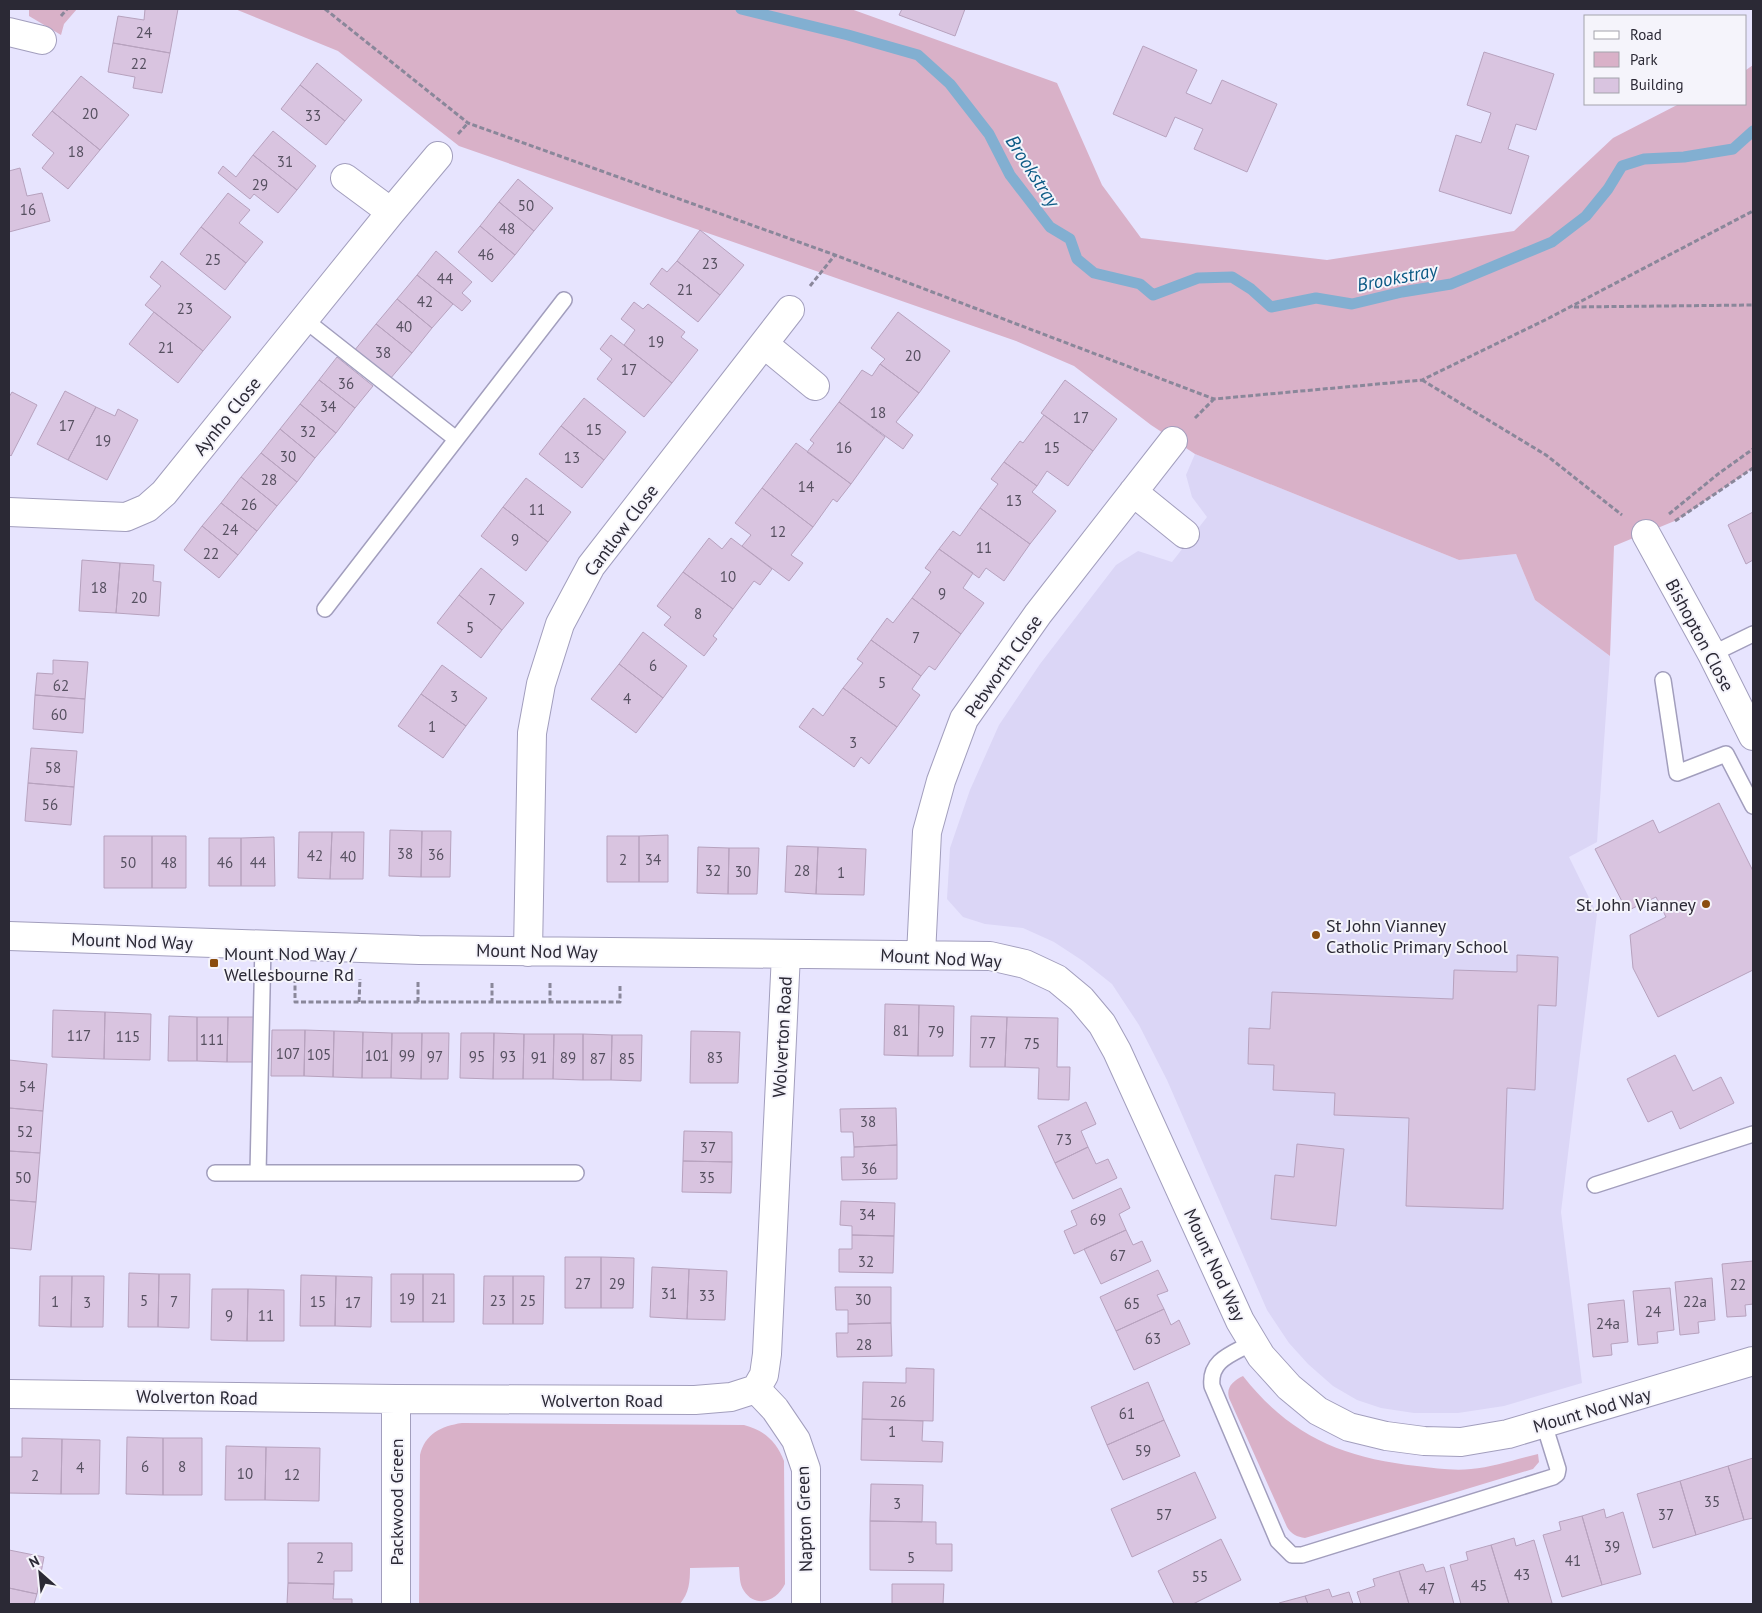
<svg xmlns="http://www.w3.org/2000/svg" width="1762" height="1613" viewBox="0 0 1762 1613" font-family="'PT Sans',sans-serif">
<rect width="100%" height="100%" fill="#e7e4fe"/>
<!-- built -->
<path fill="#dbd6f6" d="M1195,454L1459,560L1516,554L1535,600L1610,656L1597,842L1569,857L1597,914L1561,1212L1582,1383L1504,1406L1458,1413H1414L1381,1408L1357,1400L1333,1386L1308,1364L1289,1343L1267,1310L1167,1080L1139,1025L1112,984L1083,961L1054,942L1023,928L985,924L963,917L947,899L950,848L970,790L999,725L1040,664L1116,565L1138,551L1172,562L1207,517L1192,497L1186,475Z"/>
<!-- green -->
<path fill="#d9b1c8" d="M29,9H77L64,24L61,35L29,16Z
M235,9H851L1057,83L1102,185L1141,238L1327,260L1514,231L1613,138L1679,104H1746V70L1753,65V468L1677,520L1614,546L1610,656L1535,600L1516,554L1459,560L1195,454L1151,425L1074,366L1016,341L459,146L338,51Z
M1243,1376C1290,1436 1343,1458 1417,1466C1435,1468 1453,1471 1471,1469C1493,1467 1516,1459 1538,1454L1539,1462L1533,1469L1305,1538C1297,1537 1291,1534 1287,1527L1229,1398C1226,1387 1233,1381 1243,1376Z
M462,1423L744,1425C764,1430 777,1442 784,1461L785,1584C777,1601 756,1609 744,1591C739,1584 740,1575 739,1567L690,1568C690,1582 689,1593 680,1604H419L420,1455C425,1434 441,1426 462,1423Z"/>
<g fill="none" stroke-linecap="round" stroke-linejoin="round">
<!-- stream -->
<path stroke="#82afd1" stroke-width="11" d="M741,9L848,35L918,55L950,84L989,134L1010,175L1050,227L1070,239L1077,259L1094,273L1140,284L1153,295L1198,278L1232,277L1251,289L1271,307L1316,298L1352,304L1402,292L1451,284L1552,242L1586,216L1608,189L1622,166L1644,159L1684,157L1733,149L1753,131"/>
</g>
<!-- building -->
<path fill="#d9c4e0" stroke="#b7a2be" d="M145,9H178L170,53L113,43L118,16L144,20Z
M902,9H965L955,36L899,15Z
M113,43L170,53L162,93L133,88L135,77L108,72Z
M1143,46L1197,70L1186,93L1211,104L1222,80L1277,104L1247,172L1194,149L1203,129L1175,117L1166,137L1113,114Z
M1484,52L1554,74L1536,130L1516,124L1508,149L1529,156L1511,214L1439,191L1456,135L1481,143L1491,113L1467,105Z
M317,63L362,100L345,121L300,85Z
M81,76L129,115L100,150L52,111Z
M300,85L345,121L326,145L281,109Z
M52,111L100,150L68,189L42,168L54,153L32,135Z
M273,131L316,166L297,190L253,155Z
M253,155L297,190L278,213L254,194L250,199L218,173L223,166L236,177Z
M20,168L27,196L42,193L50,221L9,232V171Z
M518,179L553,208L534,231L499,202Z
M228,193L250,210L239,223L263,242L246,263L201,227Z
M499,202L534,231L515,255L480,226Z
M480,226L515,255L492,282L458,252Z
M201,227L246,263L225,290L180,254Z
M700,230L744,265L720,295L677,261Z
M436,251L472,282L462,293L471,301L462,311L417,275Z
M162,261L231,317L203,351L145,305L161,286L150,277Z
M677,261L720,295L698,322L650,284L662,268L667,272Z
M417,275L453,304L432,328L397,299Z
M397,299L432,328L412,353L376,324Z
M634,302L643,309L648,304L685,332L681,337L698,350L672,383L624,345L635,330L621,319Z
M154,312L203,351L178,383L129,344Z
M898,312L950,351L919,393L880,364L885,359L871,348Z
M376,324L412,353L390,379L354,351Z
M611,335L672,383L644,417L597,379L612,359L600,349Z
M337,357L373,386L355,408L319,380Z
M880,364L919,393L896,422L913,435L903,449L839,402L862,370L872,376Z
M319,380L355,408L336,433L300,404Z
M1065,380L1117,419L1093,451L1041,413Z
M65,391L96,407L68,460L37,444Z
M12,392L37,405L11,456L9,454V397Z
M584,398L626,432L604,460L561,426Z
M839,402L885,437L851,484L807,452L814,443L810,440Z
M300,404L336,433L315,458L280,429Z
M96,407L115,416L118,409L138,420L107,480L68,460Z
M1044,415L1093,451L1068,486L1047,471L1037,486L1004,462L1020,441L1023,443Z
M561,426L604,460L582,488L539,454Z
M280,429L315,458L297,482L261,453Z
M796,443L851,484L837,502L833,499L813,527L762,488Z
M261,453L297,482L277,506L241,477Z
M1004,462L1037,486L1032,492L1056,511L1030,544L980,508L998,484L991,479Z
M241,477L277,506L257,531L221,503Z
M526,478L571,512L548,542L503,507Z
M762,488L813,527L791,555L803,563L789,581L742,546L751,535L735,523Z
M221,503L257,531L238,555L202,526Z
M503,507L548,542L526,571L481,536Z
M980,508L1030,544L1004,581L986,568L979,578L939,549L953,531L960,536Z
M1753,512V560L1746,564L1728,525Z
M202,526L238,555L219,578L184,550Z
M709,538L722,549L731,538L772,569L760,585L754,581L733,609L683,572Z
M939,549L973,573L963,588L984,603L961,634L912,598L931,572L925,568Z
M82,560L120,563L116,613L79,611Z
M120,563L154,565L153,581L161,582L159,616L116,613Z
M481,568L524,603L502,630L459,595Z
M683,572L733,609L713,636L717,639L704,656L664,625L671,617L657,606Z
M459,595L502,630L481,658L437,623Z
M912,598L961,634L935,670L929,666L921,676L871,640L887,618L893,623Z
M643,632L687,666L663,698L619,664Z
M871,640L921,676L912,689L920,695L897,727L843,688L863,663L857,659Z
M53,660L88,662L85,699L35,695L37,673L53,674Z
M619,664L663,698L636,733L591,699Z
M442,665L487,698L466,726L421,694Z
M843,688L897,727L869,764L861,757L854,767L799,727L813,708L823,716Z
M421,694L466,726L443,758L398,726Z
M35,695L85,699L83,733L33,729Z
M31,748L77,751L74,787L28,783Z
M28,783L74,787L71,825L25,821Z
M1719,803L1753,871V970L1658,1017L1633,968L1630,935L1666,917L1656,897L1627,911L1595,849L1653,820L1659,833Z
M390,830L422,831L421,877L389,876Z
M422,831H451L450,877H421Z
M299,832H332L330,879L298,878Z
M332,832H364L363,879H330Z
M668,835V882H639V836Z
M104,836H152V888H104Z
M152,836H186V888H152Z
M607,836H639V882H607Z
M274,837L275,886H241V838Z
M209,838H241V886H209Z
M787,846L818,847L816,894L785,892Z
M698,847L729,848L728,894L697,893Z
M818,847L866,849L864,895L816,894Z
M729,848H759L757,894H728Z
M1517,955L1558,957L1556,1006L1538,1005L1535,1090L1507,1088L1503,1209L1406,1206L1409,1118L1334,1115L1335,1093L1273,1090L1274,1065L1248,1064L1249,1028L1270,1029L1272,992L1453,999L1454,970L1517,972Z
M885,1004L919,1005L918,1056L884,1055Z
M919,1005L954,1006L953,1056H918Z
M53,1010L105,1012L104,1059L52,1057Z
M105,1012L151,1014L150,1060L104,1059Z
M169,1016L197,1017V1061H168Z
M971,1016L1007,1017L1005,1067H970Z
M197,1017H228L227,1062L197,1061Z
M228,1017H254L253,1062H227Z
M1007,1017L1058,1018L1057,1067H1070L1069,1100L1038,1099L1039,1068L1005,1067Z
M272,1030H305L304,1076H271Z
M305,1030L334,1031L333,1077L304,1076Z
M334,1031L363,1032L362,1078L333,1077Z
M691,1031L740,1032L738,1083H690Z
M363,1032L392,1033L391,1078H362Z
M392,1033H422L421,1079L391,1078Z
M422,1033H449L448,1079H421Z
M461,1033H494L493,1079L460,1078Z
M494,1033L524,1034L523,1079H493Z
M524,1034H554L553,1079H523Z
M554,1034H583V1080L553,1079Z
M583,1034L612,1035L611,1080H583Z
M612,1035H642L641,1081L611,1080Z
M1675,1055L1693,1091L1721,1077L1734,1103L1680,1129L1672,1111L1648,1122L1627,1079Z
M9,1060L47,1064L43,1111L9,1108Z
M1086,1102L1096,1124L1081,1131L1088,1147L1055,1163L1038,1126Z
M9,1108L43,1111L40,1153L9,1151Z
M896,1108L897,1145L854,1147L853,1132H841L840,1109Z
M684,1131L732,1132V1162L683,1161Z
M1297,1144L1344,1149L1336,1226L1271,1219L1275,1175L1294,1177Z
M897,1145V1179L842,1180L841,1157H854V1147Z
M1088,1147L1096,1164L1108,1159L1117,1178L1073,1199L1055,1163Z
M9,1151L40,1153L36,1202L9,1200Z
M683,1161L732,1162L731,1193L682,1192Z
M1121,1188L1130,1208L1119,1214L1126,1230L1074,1254L1064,1231L1077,1225L1071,1211Z
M9,1200L36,1202L31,1250L9,1248Z
M841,1201L895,1203L894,1236L852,1235V1226L840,1225Z
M1126,1230L1133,1245L1142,1241L1151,1261L1101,1284L1084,1249Z
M852,1235L894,1236L893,1273L839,1272V1249H852Z
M565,1257H601V1308H565Z
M601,1257L634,1258L633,1308H601Z
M1753,1261V1304L1745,1305L1746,1316L1727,1317L1722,1264Z
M652,1267L689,1269L687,1319L650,1317Z
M689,1269L727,1271L725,1320L687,1319Z
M1158,1270L1168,1291L1157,1295L1164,1309L1116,1331L1100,1297Z
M129,1273L159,1274L158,1327H128Z
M159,1274H190L189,1328L158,1327Z
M391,1274H423V1322H391Z
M423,1274H454V1322H423Z
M301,1275L336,1276L335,1326H300Z
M40,1276H72L71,1327L39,1326Z
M72,1276H104L103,1327H71Z
M336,1276L372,1277L371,1327L335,1326Z
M484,1276H513V1324H483Z
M513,1276H544L543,1324H513Z
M1712,1278L1715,1320L1698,1322L1699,1333L1680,1335L1675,1282Z
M835,1287H891V1323L848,1324V1310H836Z
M1670,1288L1674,1330L1657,1332L1658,1343L1638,1345L1633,1291Z
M212,1289H248L247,1341L211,1340Z
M248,1289L284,1290V1341H247Z
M1624,1300L1628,1342L1611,1344L1612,1355L1593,1357L1588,1304Z
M1164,1309L1171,1325L1179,1320L1190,1344L1134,1370L1116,1331Z
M891,1323L892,1356L837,1357L836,1333H848V1324Z
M906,1368L934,1369L933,1421L862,1419L863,1382L906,1383Z
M1148,1382L1164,1420L1107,1445L1091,1407Z
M862,1419L923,1421L922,1441L943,1442L942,1462L861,1460Z
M1164,1420L1180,1456L1123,1480L1107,1445Z
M127,1437L163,1438V1495L126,1494Z
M22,1438L62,1439L61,1494L9,1493V1457H22Z
M163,1438H202V1495H163Z
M62,1439L100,1440L99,1494H61Z
M226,1446L266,1447L265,1500H225Z
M266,1447L320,1448L319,1501L265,1500Z
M1753,1458V1518L1744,1520L1728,1466Z
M1728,1466L1744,1520L1696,1535L1680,1481Z
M1195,1472L1216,1518L1132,1557L1111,1509Z
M1680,1481L1696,1535L1653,1548L1637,1494Z
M871,1484L923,1485L922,1522L870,1521Z
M1604,1509L1606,1518L1623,1512L1641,1574L1602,1585L1582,1516Z
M1582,1516L1602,1585L1562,1597L1543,1535L1561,1530L1559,1522Z
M870,1521L936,1522V1544H952V1571L870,1570Z
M1514,1538L1516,1546L1534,1540L1552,1603L1547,1604H1509L1491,1545Z
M1221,1539L1241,1580L1193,1604H1174L1158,1571Z
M288,1543H352V1571H334V1584L288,1583Z
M1491,1545L1509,1604H1461L1450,1565L1468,1560L1466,1552Z
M9,1550L44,1557L37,1594L9,1588Z
M1423,1564L1426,1572L1444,1567L1454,1604H1409L1399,1571Z
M1399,1571L1409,1604H1361L1357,1592L1375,1586L1373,1579Z
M288,1583L334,1584L333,1599H352V1604H287Z
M892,1584H944L943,1604H892Z
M9,1588L37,1594L34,1604H9Z
M1329,1589L1332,1597L1349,1592L1353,1604H1308L1305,1596Z
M1305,1596L1308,1604H1279V1603Z"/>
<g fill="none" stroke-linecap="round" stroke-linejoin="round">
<defs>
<path id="lane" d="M305,320L456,439
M325,609L564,300
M1712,654L1753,634
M1663,680L1677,773L1726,754L1753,806
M215,1173H576
M258,1173L263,945
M1595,1185L1753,1134
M1252,1343C1232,1354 1209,1360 1212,1386L1278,1541L1292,1555H1302L1553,1477L1557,1474L1558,1469L1544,1424"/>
<path id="street" d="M9,32L42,40
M391,212L438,156
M764,344L815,386
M1133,492L1185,534
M9,512L126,517L147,508L164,493L391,212L345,178
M1646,534L1712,654L1753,736
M9,936L419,950L990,956L1025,964L1057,979L1081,999L1102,1024L1117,1051L1240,1321L1261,1356L1289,1387L1318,1411L1349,1427L1386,1436L1424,1441L1461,1442L1508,1434L1753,1361
M528,952L532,733L541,684L560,624L591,566L790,310
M921,955L927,832L941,781L964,719L1038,614L1173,441
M756,1389L775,1409L796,1440L806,1469V1604
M9,1394L396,1399L695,1400L731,1397L756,1389L764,1375L767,1354L786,954
M396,1399V1604"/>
</defs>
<!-- lane casing -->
<use href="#lane" stroke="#a29ebd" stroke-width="18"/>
<!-- street casing -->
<use href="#street" stroke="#a29ebd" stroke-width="30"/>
<!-- path -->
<path stroke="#8a879a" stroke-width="3" stroke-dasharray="5 2.5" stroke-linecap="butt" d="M325,9L468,123L835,255L1214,399L1422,380L1549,318L1753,211
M61,16L67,9
M458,134L468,123
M810,286L835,255
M1574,307L1753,305
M1422,380L1546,455L1622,515
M1195,418L1214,399
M1669,514L1718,474L1753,449
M1675,521L1753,468
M295,978V1002H620V985
M492,983V1002
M550,983V1002
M359,1002L360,979
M418,1002V981"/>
<!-- lane -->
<use href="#lane" stroke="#fff" stroke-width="15"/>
<!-- street -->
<use href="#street" stroke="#fff" stroke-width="28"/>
</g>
<!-- markers -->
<g fill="#8b4e0f" stroke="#f5f4fb" stroke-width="2">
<circle cx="1706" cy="904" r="5"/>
<circle cx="1316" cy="935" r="5"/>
<rect x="209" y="958" width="10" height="10" rx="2.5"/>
</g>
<g text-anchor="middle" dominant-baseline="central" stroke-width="4" stroke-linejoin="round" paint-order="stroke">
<!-- number labels -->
<g font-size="15" fill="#565060">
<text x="144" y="32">24</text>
<text x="139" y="63">22</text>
<text x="90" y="113">20</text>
<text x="313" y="115">33</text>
<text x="76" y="151">18</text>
<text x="285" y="161">31</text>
<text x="260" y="184">29</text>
<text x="526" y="205">50</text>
<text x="28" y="209">16</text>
<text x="507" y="228">48</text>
<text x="486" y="254">46</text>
<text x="213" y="259">25</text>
<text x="710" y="263">23</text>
<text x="445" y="278">44</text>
<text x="685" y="289">21</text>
<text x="425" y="301">42</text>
<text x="185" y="308">23</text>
<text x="404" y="326">40</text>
<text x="656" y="341">19</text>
<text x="166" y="347">21</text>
<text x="383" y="352">38</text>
<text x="913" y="355">20</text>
<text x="629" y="369">17</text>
<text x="346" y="383">36</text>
<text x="328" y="406">34</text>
<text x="878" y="412">18</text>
<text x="1081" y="417">17</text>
<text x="67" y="425">17</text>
<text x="594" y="429">15</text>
<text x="308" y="431">32</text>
<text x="103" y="440">19</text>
<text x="844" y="447">16</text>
<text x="1052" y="447">15</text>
<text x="288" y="456">30</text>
<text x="572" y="457">13</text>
<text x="269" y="479">28</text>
<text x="806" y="486">14</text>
<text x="1014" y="500">13</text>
<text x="249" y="504">26</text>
<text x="537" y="509">11</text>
<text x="230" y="529">24</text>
<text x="778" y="531">12</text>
<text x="515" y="539">9</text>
<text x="984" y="547">11</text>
<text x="211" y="553">22</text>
<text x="728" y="576">10</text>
<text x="99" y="587">18</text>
<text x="942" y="593">9</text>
<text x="139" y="597">20</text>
<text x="492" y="599">7</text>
<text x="698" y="613">8</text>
<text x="470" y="627">5</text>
<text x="916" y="637">7</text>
<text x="653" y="665">6</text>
<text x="882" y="682">5</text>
<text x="61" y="685">62</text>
<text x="454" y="696">3</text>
<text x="627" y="698">4</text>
<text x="59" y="714">60</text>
<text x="432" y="726">1</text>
<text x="853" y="742">3</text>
<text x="53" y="767">58</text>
<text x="50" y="804">56</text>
<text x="405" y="853">38</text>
<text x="436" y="854">36</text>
<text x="315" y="855">42</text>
<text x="348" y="856">40</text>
<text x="623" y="859">2</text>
<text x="653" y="859">34</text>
<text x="128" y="862">50</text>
<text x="169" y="862">48</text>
<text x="225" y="862">46</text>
<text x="258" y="862">44</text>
<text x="713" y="870">32</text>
<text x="802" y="870">28</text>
<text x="743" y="871">30</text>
<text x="841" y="872">1</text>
<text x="901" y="1030">81</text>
<text x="936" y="1031">79</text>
<text x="79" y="1035">117</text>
<text x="128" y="1036">115</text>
<text x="212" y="1039">111</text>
<text x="988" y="1042">77</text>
<text x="1032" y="1043">75</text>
<text x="288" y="1053">107</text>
<text x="319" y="1054">105</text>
<text x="377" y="1055">101</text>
<text x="407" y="1055">99</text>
<text x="435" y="1056">97</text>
<text x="477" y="1056">95</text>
<text x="508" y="1056">93</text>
<text x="539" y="1057">91</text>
<text x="568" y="1057">89</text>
<text x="715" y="1057">83</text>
<text x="598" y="1058">87</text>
<text x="627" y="1058">85</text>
<text x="27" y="1086">54</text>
<text x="868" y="1121">38</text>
<text x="25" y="1131">52</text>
<text x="1064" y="1139">73</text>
<text x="708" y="1147">37</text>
<text x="869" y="1168">36</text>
<text x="23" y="1177">50</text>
<text x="707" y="1177">35</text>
<text x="867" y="1214">34</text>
<text x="1098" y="1219">69</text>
<text x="1118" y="1255">67</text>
<text x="866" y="1261">32</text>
<text x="583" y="1283">27</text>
<text x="617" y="1283">29</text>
<text x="1738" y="1284">22</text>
<text x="669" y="1293">31</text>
<text x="707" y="1295">33</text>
<text x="407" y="1298">19</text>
<text x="439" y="1298">21</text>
<text x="863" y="1299">30</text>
<text x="144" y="1300">5</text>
<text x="498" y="1300">23</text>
<text x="528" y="1300">25</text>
<text x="55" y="1301">1</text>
<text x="174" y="1301">7</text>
<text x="318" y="1301">15</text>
<text x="1695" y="1301">22a</text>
<text x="87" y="1302">3</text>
<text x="353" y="1302">17</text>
<text x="1132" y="1303">65</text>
<text x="1653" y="1311">24</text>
<text x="229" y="1315">9</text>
<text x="266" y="1315">11</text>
<text x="1608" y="1323">24a</text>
<text x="1153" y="1338">63</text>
<text x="864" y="1344">28</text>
<text x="898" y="1401">26</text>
<text x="1127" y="1413">61</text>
<text x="892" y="1431">1</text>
<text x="1143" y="1450">59</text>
<text x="145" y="1466">6</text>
<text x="182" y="1466">8</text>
<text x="80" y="1467">4</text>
<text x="245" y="1473">10</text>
<text x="292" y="1474">12</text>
<text x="35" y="1475">2</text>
<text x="1712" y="1501">35</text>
<text x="897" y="1503">3</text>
<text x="1164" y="1514">57</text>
<text x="1666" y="1514">37</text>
<text x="1612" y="1546">39</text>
<text x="320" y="1557">2</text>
<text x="911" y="1557">5</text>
<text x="1573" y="1560">41</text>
<text x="1522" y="1574">43</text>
<text x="1200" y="1576">55</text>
<text x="1479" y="1585">45</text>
<text x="1427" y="1588">47</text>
</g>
<!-- street labels -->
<g font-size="18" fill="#2b2935" stroke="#f5f4fb">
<text transform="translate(227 416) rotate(-51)">Aynho Close</text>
<text transform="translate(621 530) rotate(-53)">Cantlow Close</text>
<text transform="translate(1700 635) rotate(62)">Bishopton Close</text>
<text transform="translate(1003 666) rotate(-55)">Pebworth Close</text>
<text transform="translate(132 941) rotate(2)">Mount Nod Way</text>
<text transform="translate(537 951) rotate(1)">Mount Nod Way</text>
<text transform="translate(941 958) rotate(3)">Mount Nod Way</text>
<text transform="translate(782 1037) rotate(-87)">Wolverton Road</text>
<text transform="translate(1215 1265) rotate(65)">Mount Nod Way</text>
<text transform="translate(197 1397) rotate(1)">Wolverton Road</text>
<text x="602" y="1400">Wolverton Road</text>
<text transform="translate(1592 1410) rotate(-16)">Mount Nod Way</text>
<text transform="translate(396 1502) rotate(-90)">Packwood Green</text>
<text transform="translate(804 1519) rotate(-92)">Napton Green</text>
</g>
<!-- poi labels -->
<g font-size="18" fill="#2b2935" stroke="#f5f4fb" text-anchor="start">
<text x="1696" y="904" text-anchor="end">St John Vianney</text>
<text x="1326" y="925">St John Vianney<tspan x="1326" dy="21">Catholic Primary School</tspan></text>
<text x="224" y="953">Mount Nod Way /<tspan x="224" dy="21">Wellesbourne Rd</tspan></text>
</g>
<!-- water labels -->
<g font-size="19" font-style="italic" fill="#0c5a85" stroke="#f5f4fb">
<text transform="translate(1033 171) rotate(57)">Brookstray</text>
<text transform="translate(1397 277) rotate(-11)">Brookstray</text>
</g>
</g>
<!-- border -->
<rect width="1762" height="1613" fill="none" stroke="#2b2935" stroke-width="20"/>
<!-- legend -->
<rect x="1584" y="15" width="162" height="90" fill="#f5f4fb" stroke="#a4a3ac"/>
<rect x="1594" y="31" width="25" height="8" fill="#ffffff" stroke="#a4a3ac"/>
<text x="1630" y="40" font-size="15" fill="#2b2935">Road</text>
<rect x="1594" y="52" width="25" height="15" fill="#d9b1c8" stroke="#a4a3ac"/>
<text x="1630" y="65" font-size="15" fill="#2b2935">Park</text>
<rect x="1594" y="78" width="25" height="15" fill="#d9c4e0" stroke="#a4a3ac"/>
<text x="1630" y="90" font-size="15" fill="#2b2935">Building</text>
<!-- north arrow -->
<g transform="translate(40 1573) rotate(333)" stroke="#f5f4fb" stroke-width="4" paint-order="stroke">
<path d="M0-4L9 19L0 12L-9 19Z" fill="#2b2935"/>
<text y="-8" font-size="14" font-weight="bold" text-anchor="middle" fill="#2b2935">N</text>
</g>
</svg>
